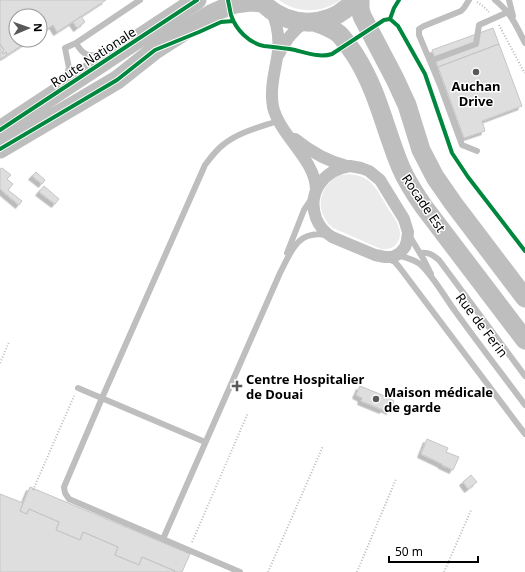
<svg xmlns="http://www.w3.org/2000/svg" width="525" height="572" viewBox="0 0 525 572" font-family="'Noto Sans',sans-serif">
<defs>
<filter id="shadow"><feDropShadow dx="-3.5" dy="3.5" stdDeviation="0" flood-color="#0004"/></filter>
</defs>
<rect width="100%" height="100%" fill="#fff"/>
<!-- green -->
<path fill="#ebebeb" d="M279,0H341C322,13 298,14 279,0Z
M349,174C356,175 363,176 369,181C377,188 382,198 387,207C393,216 406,232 397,243C393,249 387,249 381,249L333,228C319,216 316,197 329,183C332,180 336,177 339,176C342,174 346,175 349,174Z"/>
<!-- building -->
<path fill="#dedede" stroke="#c6c6c6" filter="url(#shadow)" d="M0,0H106L57,32L53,25L40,34V16H16V40H30L7,55L6,52L3,54L2,52L4,50L0,44Z
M81,16L85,22L77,28L73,22Z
M493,28L499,44L438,67L432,50Z
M0,44L4,50L2,52L3,54L6,52L7,55L0,59Z
M499,44L522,106L482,121L485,131L464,138L438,67Z
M2,168L11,175L7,179L13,184L8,190L22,201L19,205L0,189V169Z
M36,172L45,180L42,184L32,176Z
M44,186L59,199L55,204L39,192Z
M360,386L387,397L394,401L390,411L384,408L383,410L361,401L362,398L356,395Z
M427,439L448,448L446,452L459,457L453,470L442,465V464L421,454Z
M471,475L477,482L468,489L463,482Z
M30,487L190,554L182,572H174L175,571L142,557L139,565L115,555L118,547L83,532L80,540L56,530L59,522L29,509L27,514L20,511Z
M0,494L23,503L20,511L27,514L29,509L59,522L56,530L80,540L83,532L118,547L115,555L139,565L142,557L175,571L174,572H0Z"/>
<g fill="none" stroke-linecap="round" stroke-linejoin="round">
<!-- path -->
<path stroke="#b9b9b9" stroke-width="2" stroke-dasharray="1 2" stroke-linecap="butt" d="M477,2L483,6L489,12
M499,25L523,70L525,73
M0,363L9,342
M33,490L74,396
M192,542L248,413
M268,572L323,446
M357,572L396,479
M444,572L471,510"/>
<!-- service -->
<path stroke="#bebebe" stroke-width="6" d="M469,0L464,8L461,11L424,26L419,29V35L430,61L476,44L479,25L508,12
M495,0C511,13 516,25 525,43
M509,0L513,16
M76,43L140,0
M430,61L440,85L462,145L477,151
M64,81L69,68L65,48L76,43C83,55 88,58 102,53
M409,235L424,260L431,274
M287,253L304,210L312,198
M421,253C429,252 433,255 439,260L525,376
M397,255C405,257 413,259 420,264C434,277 444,296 455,311C478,343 502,374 525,405
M389,259L395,262L400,268L525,434
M78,388L205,442
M163,539L280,273C291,252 297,230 326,235
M240,572L69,499L65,493L64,487L102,398L205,165C211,157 216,150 224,144C239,132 260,127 278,121"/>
<!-- minor -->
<path stroke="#bebebe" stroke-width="12" d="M271,10C278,25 280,42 277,58C274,75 270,90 273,107C280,136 316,160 316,190
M279,54C286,40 293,30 306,22
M295,139C311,152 326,161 347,166
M350,166L361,168L369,171L380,180L404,219L408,232L407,241L405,247L400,253L393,257H385L375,255L332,237C324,232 319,226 316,218C307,192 324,170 350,166Z"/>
<!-- primary -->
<path stroke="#bebebe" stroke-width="19" d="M260,0C286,29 329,30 355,0
M360,0V9L362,16L395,79L407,105L421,150L435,177L453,203L525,298
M314,22C323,25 332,28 339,34C345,40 350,48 355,55C378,91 385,130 401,168C407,182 415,194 424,207L525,340
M0,130L197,0
M0,149L117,80L155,50L211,14L224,8L235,4L250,2L262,3"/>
<defs>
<path id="cycleway" d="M228,0C229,5 230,10 231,15C236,30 249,43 264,46C274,47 285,48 295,50C307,53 320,58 332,54L384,20L390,19
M399,0L394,8L390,19L398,26L425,74L452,153L468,177L525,251
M0,130L197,0
M0,149L117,80L155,50L199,32L221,22L233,21"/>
</defs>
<!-- cycleway casing -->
<use href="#cycleway" stroke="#fff" stroke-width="6"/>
<!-- cycleway -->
<use href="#cycleway" stroke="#00873e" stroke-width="4"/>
</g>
<!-- markers -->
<g fill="#595959" stroke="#fff" stroke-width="1.5">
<circle cx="476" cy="72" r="4"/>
<path d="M235 380h4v4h4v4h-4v4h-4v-4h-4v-4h4z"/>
<circle cx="376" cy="399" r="4"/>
</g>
<g text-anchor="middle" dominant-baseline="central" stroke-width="3" stroke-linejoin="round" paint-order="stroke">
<!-- street labels -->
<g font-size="13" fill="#000" stroke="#fff">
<text transform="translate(93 57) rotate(-33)">Route Nationale</text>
<text transform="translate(424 203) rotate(56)">Rocade Est</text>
<text transform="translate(482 325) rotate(53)">Rue de Ferin</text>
</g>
<!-- poi labels -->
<g font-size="13" font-weight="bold" fill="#000" stroke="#fff" text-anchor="start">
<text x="476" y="86" text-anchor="middle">Auchan<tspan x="476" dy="15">Drive</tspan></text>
<text x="246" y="379">Centre Hospitalier<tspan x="246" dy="15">de Douai</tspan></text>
<text x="384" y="392">Maison médicale<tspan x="384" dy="15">de garde</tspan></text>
</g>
</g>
<!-- north arrow -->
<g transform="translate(28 28) rotate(88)"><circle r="19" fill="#ffffff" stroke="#999999"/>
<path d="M0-3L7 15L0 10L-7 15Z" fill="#595959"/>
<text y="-6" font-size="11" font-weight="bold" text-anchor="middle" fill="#000000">N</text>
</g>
<!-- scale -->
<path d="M389 556v6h89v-6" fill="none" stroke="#000000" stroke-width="2"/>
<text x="395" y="556" font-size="12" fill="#000000" stroke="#ffffff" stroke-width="3" paint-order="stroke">50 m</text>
</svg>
